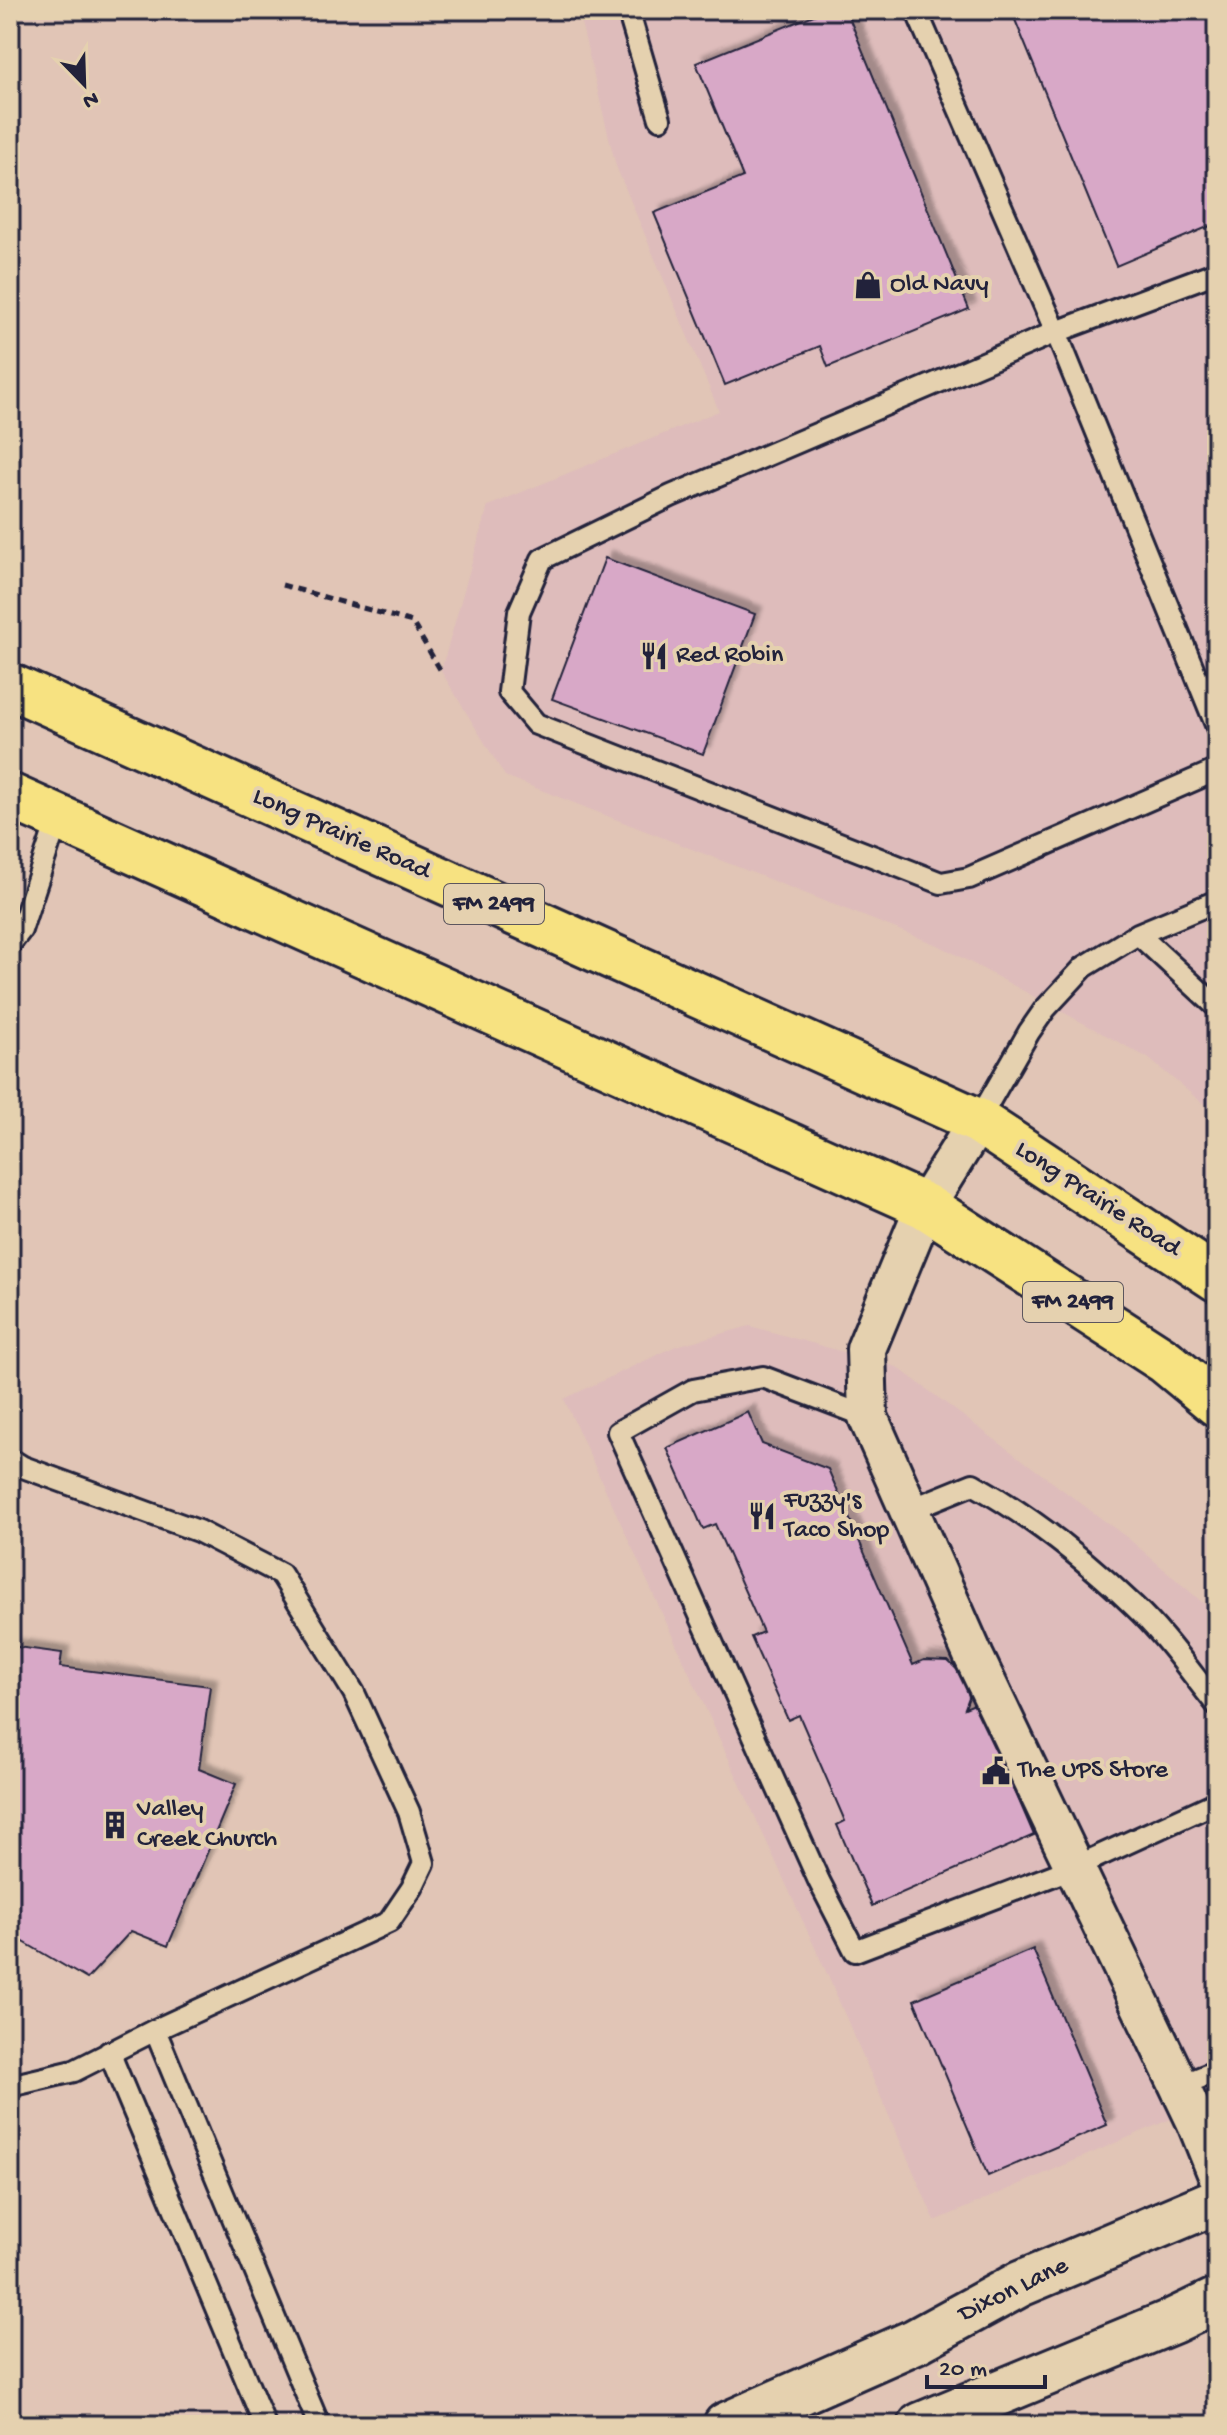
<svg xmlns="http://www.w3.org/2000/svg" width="1227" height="2435" viewBox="0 0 1227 2435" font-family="'Gochi Hand',sans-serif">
<defs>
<filter id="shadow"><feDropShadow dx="7" dy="-7" stdDeviation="2" flood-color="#0004"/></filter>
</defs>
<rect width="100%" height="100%" fill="#e1c5b6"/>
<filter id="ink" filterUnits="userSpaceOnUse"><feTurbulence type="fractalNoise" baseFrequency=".0125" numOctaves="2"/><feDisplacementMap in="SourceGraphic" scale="16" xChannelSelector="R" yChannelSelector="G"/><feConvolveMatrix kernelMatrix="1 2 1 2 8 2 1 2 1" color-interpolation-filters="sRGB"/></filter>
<g filter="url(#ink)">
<!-- built -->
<path fill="#debcbb" d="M578,10H1217V1115L1148,1058L940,946L505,776L441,671L488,506L719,411L616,166Z
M750,1326L897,1367L1129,1539L1217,1615V2099L935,2221L828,1976L564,1399L676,1346Z"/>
<!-- building -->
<path fill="#d8a8c7" stroke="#22223b" stroke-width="2" filter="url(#shadow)" d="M826,10H846L969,309L828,367L820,346L725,385L654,213L743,177L696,63Z
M1011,10H1217V223L1116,266Z
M605,558L755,614L703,754L552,699Z
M748,1412L762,1444L828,1469L913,1665L924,1660L948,1661L964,1676L969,1697L965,1708L977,1703L1034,1835L872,1906L837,1825L845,1821L799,1715L788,1720L751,1637L763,1632L715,1524L703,1529L667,1448Z
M10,1646L62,1653L60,1667L210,1686L199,1769L236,1784L168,1946L131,1931L87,1979L10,1934Z
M1033,1949L1107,2125L988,2176L914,2000Z"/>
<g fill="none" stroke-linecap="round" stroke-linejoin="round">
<defs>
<path id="lane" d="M628,10L660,119
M916,10L1056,332L1217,727
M1217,272L1056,332L671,496L542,559L519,612L509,692L536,724L941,883L969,878L1217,770
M1138,934L1217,1007
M10,944L21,930L58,818
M978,1121L1029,1032L1045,1009L1084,967L1138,934L1217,901
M868,1417L763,1377L693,1390L618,1432L819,1881L855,1951L1075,1867L1217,1802
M10,1459L23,1467L198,1531L281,1574L354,1693L409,1812L424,1863L412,1888L389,1922L155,2030L74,2071L10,2086
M909,1510L973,1484C1032,1517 1086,1560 1134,1606C1165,1635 1190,1672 1217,1705
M155,2030L319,2425
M109,2052L265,2425
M1179,2086L1217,2071"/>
<path id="street" d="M978,1121L925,1206L866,1349L868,1417L974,1657L1196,2121L1217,2173"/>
<path id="secondary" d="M726,2425L916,2341L1020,2284L1217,2201
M921,2425L1173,2321L1217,2300"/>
<path id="primary" d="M10,686L978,1121L1217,1279
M10,796L925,1206L1165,1361L1217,1404"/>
</defs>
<!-- lane casing -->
<use href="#lane" stroke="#22223b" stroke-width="26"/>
<!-- street casing -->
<use href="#street" stroke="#22223b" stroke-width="44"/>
<!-- secondary casing -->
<use href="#secondary" stroke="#22223b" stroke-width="50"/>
<!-- primary casing -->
<use href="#primary" stroke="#22223b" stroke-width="50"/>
<!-- path -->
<path stroke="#22223b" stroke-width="5" stroke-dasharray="8 6" stroke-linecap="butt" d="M282,585L412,622L441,671"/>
<!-- lane -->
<use href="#lane" stroke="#e5d1af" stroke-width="20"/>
<!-- street -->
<use href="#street" stroke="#e5d1af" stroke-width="38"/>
<!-- secondary -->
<use href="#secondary" stroke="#e5d1af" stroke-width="44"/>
<!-- primary -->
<use href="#primary" stroke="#f7e281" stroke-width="44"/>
</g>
</g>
<!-- icons -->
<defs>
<symbol id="shop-bare" viewBox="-9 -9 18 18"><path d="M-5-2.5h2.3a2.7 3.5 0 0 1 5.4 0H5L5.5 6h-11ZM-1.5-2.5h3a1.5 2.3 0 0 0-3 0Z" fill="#22223b" stroke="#e5d1af" stroke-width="2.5" paint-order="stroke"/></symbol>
<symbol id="restaurant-bare" viewBox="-9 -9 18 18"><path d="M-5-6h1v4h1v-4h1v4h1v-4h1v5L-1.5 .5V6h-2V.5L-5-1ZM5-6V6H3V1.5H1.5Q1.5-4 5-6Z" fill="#22223b" stroke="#e5d1af" stroke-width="2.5" paint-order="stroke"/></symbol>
<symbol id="civic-bare" viewBox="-9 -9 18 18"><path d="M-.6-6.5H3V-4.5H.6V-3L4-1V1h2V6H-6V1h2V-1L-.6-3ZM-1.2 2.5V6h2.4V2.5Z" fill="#22223b" stroke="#e5d1af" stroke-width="2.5" paint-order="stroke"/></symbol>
<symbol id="building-bare" viewBox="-9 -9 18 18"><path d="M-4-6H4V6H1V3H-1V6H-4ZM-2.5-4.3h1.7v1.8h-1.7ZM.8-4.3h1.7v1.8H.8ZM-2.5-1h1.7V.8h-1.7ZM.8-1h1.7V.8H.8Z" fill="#22223b" stroke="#e5d1af" stroke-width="2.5" paint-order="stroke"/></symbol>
</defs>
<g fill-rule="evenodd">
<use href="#shop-bare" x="848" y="265" width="40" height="40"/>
<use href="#restaurant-bare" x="634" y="636" width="40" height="40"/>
<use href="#restaurant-bare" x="742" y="1496" width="40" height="40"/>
<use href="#civic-bare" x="976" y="1751" width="40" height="40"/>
<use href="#building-bare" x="95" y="1805" width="40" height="40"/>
</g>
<g text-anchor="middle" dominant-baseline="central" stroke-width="8" stroke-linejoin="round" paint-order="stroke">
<!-- shield labels -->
<g fill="#e5d1af" stroke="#5c565e" stroke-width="2">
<rect x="444" y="884" width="100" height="40" rx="6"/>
<rect x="1023" y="1282" width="100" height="40" rx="6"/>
</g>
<g font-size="24" font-weight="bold" fill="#22223b">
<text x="494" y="904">FM 2499</text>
<text x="1073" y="1302">FM 2499</text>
</g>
<!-- poi labels -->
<g font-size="26" fill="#22223b" stroke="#e5d1af" text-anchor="start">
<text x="890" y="285">Old Navy</text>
<text x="676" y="656">Red Robin</text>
<text x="784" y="1501">Fuzzy's<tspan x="784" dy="30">Taco Shop</tspan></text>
<text x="1018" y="1771">The UPS Store</text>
<text x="137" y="1810">Valley<tspan x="137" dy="30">Creek Church</tspan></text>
</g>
<!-- street labels -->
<g font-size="26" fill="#22223b" stroke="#e5d1af">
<text transform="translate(341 835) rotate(24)">Long Prairie Road</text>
<text transform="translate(1097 1200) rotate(33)">Long Prairie Road</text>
<text transform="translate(1014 2291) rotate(-26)">Dixon Lane</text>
</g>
</g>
<!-- margin -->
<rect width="1227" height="2435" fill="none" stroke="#e5d1af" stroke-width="40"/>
<rect x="20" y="20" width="1187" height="2395" fill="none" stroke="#22223b" stroke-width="3" filter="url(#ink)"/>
<!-- north arrow -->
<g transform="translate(84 84) rotate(157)" stroke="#e5d1af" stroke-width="6" paint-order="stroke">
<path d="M0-6L14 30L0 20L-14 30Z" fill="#22223b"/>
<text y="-12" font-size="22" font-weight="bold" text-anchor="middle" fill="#22223b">N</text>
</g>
<!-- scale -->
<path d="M927 2375v12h118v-12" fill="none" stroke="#22223b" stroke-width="4"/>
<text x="939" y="2375" font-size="24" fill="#22223b" stroke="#e5d1af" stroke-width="6" paint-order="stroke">20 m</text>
</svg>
